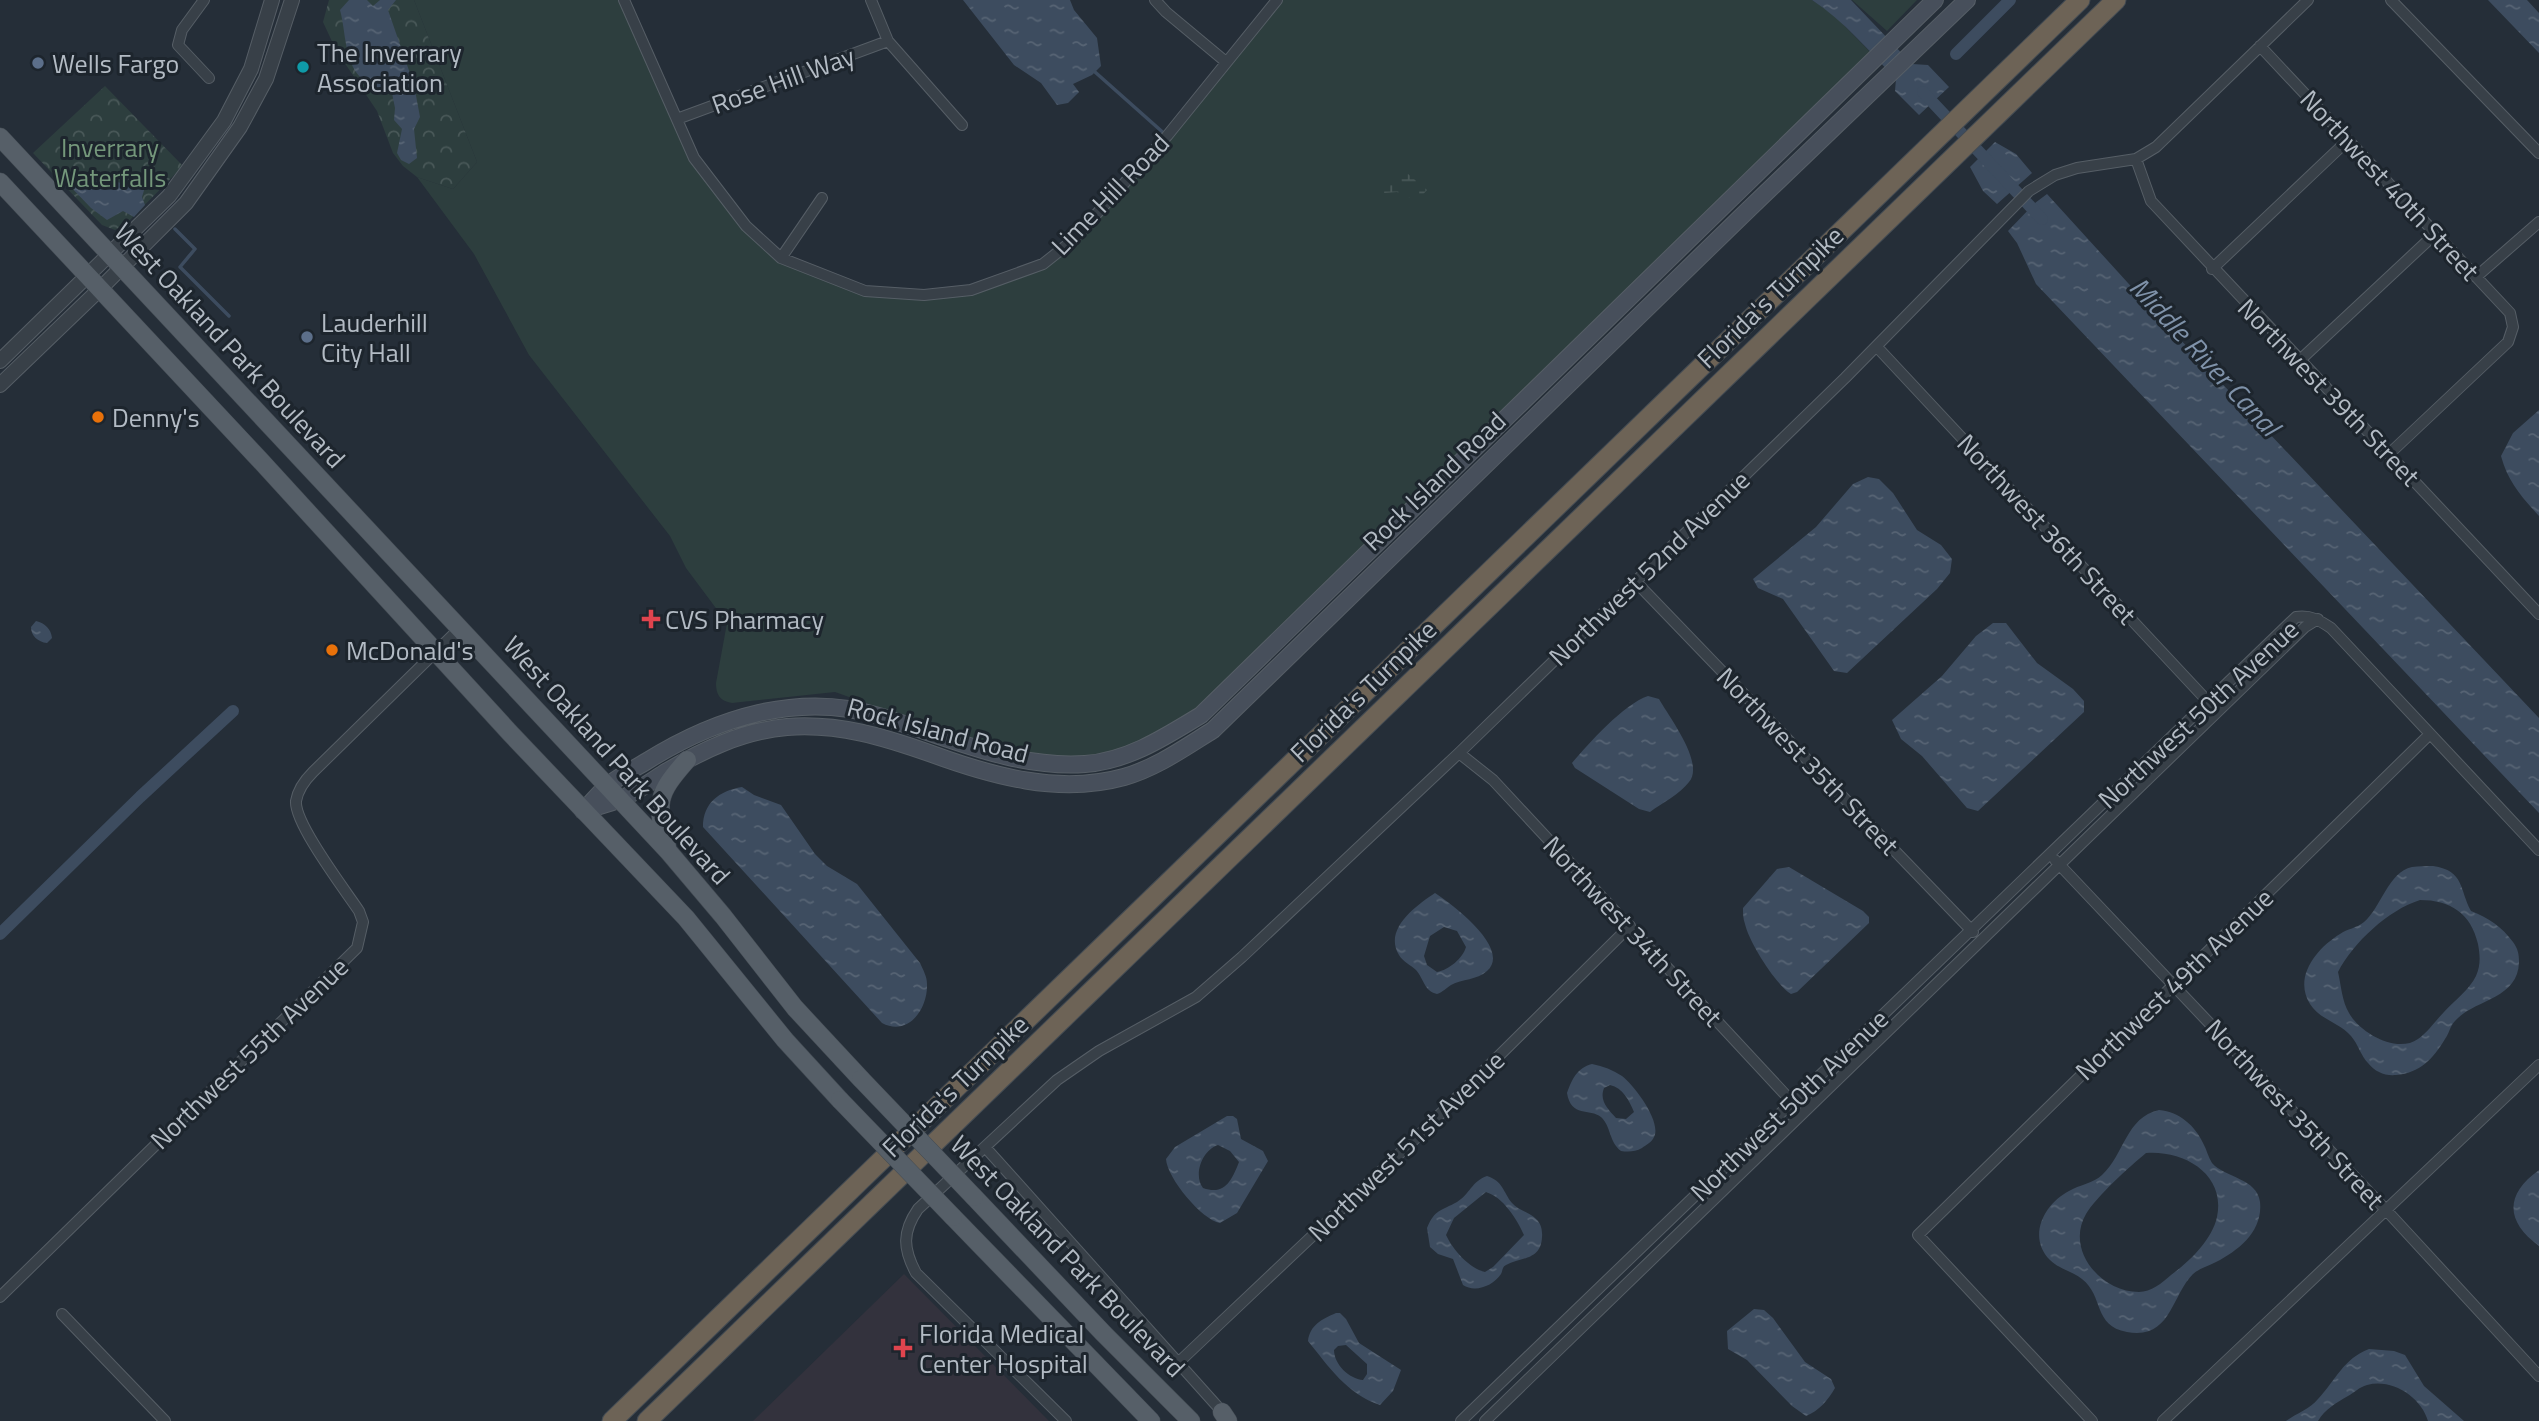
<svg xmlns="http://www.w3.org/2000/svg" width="2539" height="1421" viewBox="0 0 2539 1421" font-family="'Titillium Web',sans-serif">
<defs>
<pattern id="wetland-marsh" width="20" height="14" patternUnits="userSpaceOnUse" patternTransform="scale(1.75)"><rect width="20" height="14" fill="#2d3e3e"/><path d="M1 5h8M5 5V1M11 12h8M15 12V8" fill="none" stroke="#495858"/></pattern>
<pattern id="park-crowns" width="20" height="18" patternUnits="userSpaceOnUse" patternTransform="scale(1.75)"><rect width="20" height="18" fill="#2d3e3e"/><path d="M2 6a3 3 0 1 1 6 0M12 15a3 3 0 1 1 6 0" fill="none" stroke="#495858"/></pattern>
<pattern id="water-ripples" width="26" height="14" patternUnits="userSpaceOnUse" patternTransform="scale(1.75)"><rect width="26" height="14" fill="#3d4c5f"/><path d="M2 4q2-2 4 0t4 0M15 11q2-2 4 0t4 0" fill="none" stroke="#576474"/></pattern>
</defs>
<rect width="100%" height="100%" fill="#252e38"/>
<!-- medical -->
<path fill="#33323d" d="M904,1274L1049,1421H753Z"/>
<!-- grass -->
<path fill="#2d3e3e" d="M414,0H624L694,158L781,258L865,291L971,290L1043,264L1072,242L1277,0H1812L1832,13L1873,55L1199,710L1124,754L1052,758L967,739L835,692L732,703C720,701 716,695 716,683L727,623L686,568L670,536L529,355L474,254L417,177L453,189L477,162Z
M1852,0H1917L1887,31Z"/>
<!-- wetland -->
<path fill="url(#wetland-marsh)" d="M1408,174L1427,190L1417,201L1397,192L1384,193V186Z"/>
<!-- park -->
<path fill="url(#park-crowns)" d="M329,0H414L477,162L453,189L417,177L403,166L393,153L377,111L336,50L323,22Z
M105,86L183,166L127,223L115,230L102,225L33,153Z"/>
<!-- water -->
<path fill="url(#water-ripples)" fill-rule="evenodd" d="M349,0H367L373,6L380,0H396L388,10L414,85L420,117L414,129L417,158L409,164L401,160L397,153L402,129L394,120L395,108L392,93C385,90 377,88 371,85C343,71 347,35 340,10Z
M963,0H1070L1074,10L1097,38L1101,66L1092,75L1073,84L1079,92L1068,103L1057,105L1041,83L1014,65Z
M1812,0H1851L1912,64L1928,65L1949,87L1919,115L1895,91L1896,79C1869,51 1844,21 1812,0Z
M2488,0H2527L2539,13V53Z
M1995,142L2016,154L2032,173L1997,204L1983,191L1970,167Z
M105,180L145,187L142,197L145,205L134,217L123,211L107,220L91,208L68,184Z
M2047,194L2158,316L2539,718V813L2036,284L2017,243L2008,231L2035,203Z
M2539,410V516C2521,496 2508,482 2501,456L2513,433Z
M1868,477L1879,479L1893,493L1917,530L1941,545L1952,559L1950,573L1937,589L1847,673L1834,671L1783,599L1758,588L1753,579L1816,527L1853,484Z
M36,621C45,623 51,629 52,638L47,643C38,642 31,636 31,627Z
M1993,623H2006L2037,663L2073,689L2084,701V712L1978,811L1967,808L1922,756L1901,739L1892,720L1942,676L1976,636Z
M1648,696L1659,699C1669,717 1705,763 1689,782C1680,794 1662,803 1650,812L1639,809L1575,768L1572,763C1589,743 1624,704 1648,696Z
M742,787L754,795L781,805L815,854L827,866L857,884L920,963C923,970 927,976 927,984C928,1009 908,1037 882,1023L703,827C703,803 719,791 742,787Z
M2433,866C2465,871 2459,889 2471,911C2489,918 2502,927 2513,942C2518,949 2519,954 2519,962C2518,1000 2474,999 2455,1021C2450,1026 2449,1034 2445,1039C2433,1059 2420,1073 2396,1075C2385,1076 2375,1072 2368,1063C2361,1056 2358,1044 2351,1036C2339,1022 2320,1020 2310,1004C2293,977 2317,948 2340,934C2347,929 2357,928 2364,922C2381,908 2388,872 2412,867C2419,866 2426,866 2433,866ZM2420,900C2450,900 2471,913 2478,944C2480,955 2481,965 2476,976C2470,989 2454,1001 2444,1012C2436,1020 2428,1032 2418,1039C2397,1054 2360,1033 2349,1013C2342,1002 2341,985 2338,972C2353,943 2388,910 2420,900Z
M1789,867L1863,911L1869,917V923L1797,992L1791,994C1776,985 1749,942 1745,924C1743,919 1743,913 1743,908L1777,869Z
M1435,893C1452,904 1512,949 1487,971C1477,980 1462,979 1451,985C1446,988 1443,992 1437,994C1424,991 1424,979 1416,970C1411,965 1403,962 1399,955C1383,929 1417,905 1435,893ZM1444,927L1457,931L1466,947C1463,958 1449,970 1437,972L1427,965L1424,956L1430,936Z
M1592,1064C1603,1066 1613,1070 1622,1076C1634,1085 1662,1122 1654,1137C1652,1142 1646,1145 1642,1148C1635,1152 1628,1152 1621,1151C1609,1142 1611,1126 1601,1117C1590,1108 1571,1118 1567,1093C1572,1079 1577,1068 1592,1064ZM1610,1085C1623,1088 1629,1100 1634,1112L1626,1119L1616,1118C1608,1109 1599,1101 1604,1088Z
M2159,1110C2180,1112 2195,1126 2203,1143C2207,1150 2208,1157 2212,1163C2225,1178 2257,1178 2260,1202C2263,1231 2239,1250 2216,1262C2208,1266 2200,1268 2193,1274C2171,1296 2171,1340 2127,1332C2093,1326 2104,1296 2082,1279C2072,1271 2059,1269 2050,1260C2027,1237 2044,1204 2069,1191C2079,1185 2094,1183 2102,1175C2124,1155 2126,1117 2159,1110ZM2146,1153C2184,1150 2226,1174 2217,1217C2212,1240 2189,1262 2171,1275C2162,1283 2151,1292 2139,1292C2101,1292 2065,1250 2086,1214C2096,1197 2130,1166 2146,1153Z
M1227,1116H1233L1237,1119L1241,1139L1263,1151L1268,1161L1237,1213L1220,1223C1202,1220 1167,1178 1166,1159L1175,1147ZM1218,1145L1230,1151L1239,1162C1232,1180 1225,1196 1203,1188C1193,1175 1202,1150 1218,1145Z
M2539,1170V1246C2506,1222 2504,1195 2539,1170Z
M1487,1176C1503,1181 1503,1192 1512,1203C1521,1214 1544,1213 1542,1237C1541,1261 1520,1257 1506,1265C1502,1267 1503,1270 1501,1274C1493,1286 1475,1293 1463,1285L1453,1259L1438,1254L1430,1247L1427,1228C1435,1209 1441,1211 1457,1202C1469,1195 1472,1181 1487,1176ZM1486,1192C1503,1197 1517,1219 1524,1235L1493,1267L1485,1272C1469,1268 1453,1250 1446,1235L1454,1218Z
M1754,1309L1764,1310L1773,1318L1805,1362L1831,1379L1835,1388C1828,1400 1819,1411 1806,1416L1792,1406L1747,1360L1728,1349L1727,1331Z
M1336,1313H1340L1346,1319L1359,1343L1401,1370L1393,1391L1380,1405C1347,1394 1329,1367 1308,1341C1310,1325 1322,1319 1336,1313ZM1346,1345L1367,1364V1374L1363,1380C1349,1379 1334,1364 1334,1350L1338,1346Z
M2369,1349L2394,1351L2405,1355L2424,1386L2464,1421H2428C2421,1397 2392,1378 2367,1385C2359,1387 2354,1393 2348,1396C2336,1403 2325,1409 2318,1421H2286C2297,1413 2310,1409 2318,1399C2336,1380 2343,1359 2369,1349Z"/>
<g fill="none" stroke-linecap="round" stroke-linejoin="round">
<!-- stream -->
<path stroke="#3d4c5f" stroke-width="3.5" d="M1095,72L1167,136
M175,229L195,249L180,267L229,316"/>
<!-- canal -->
<path stroke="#3d4c5f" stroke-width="12" d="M1956,54L2010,0
M1923,92L2042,219
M0,934L140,797L233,711"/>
<defs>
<path id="minor" d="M204,0L182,30L178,45L209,78
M624,0L694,158L746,226L781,258L865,291L924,295L971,290L1043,264L1072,241L1167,136L1277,0
M871,0L888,41L962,125
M1155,0L1166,12L1226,62
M2391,0L2539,153
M2260,46L2510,313L2513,327L2508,342L2389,454
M677,119L888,41
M2136,159L2151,201L2539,614
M781,258L822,198
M2212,269L2348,140
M2476,277L2539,222
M1877,347L2213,707
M2299,361L2435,234
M1635,581L1973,932
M1459,753L1493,780L1795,1105
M2055,860L2387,1211L2539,1376
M985,1147L1226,1416
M0,1297L357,948L363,922L359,911C345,890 294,823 296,801C298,789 305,780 313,772L460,628
M62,1314L165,1421
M1179,1362L1416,1138L1630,926
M1066,1421L916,1273C903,1249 902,1232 918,1209L1057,1080L1099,1051L1196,997L1242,957L1459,753L1845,378L2029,191L2055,175L2077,168L2136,159L2156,147L2308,0
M1461,1421L2296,617C2311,615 2319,620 2331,628L2539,850
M1485,1421L2305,627L2318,619
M2092,1421L1918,1235L2430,734
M2163,1421L2539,1065"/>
<path id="tertiary" d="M0,361L169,196L224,121L251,69L272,0
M0,385L100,289L186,203L240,127L266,79L292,0"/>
<path id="secondary" d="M585,809C592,802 599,793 607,786C619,776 634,769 647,761C716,718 799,691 879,716C946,736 1013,769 1085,764C1128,761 1165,737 1201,715L1935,0
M583,811C595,807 607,804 619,800C635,793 650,782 664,773C703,750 742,731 787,727C839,723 884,737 932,754C992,776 1059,795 1124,777C1156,768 1184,748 1213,730L1749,209L1967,0"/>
<path id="primary" d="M0,137L668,851L723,916L795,1008L861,1079
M0,182L259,459L511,734L686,918L785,1040L840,1100
M667,847C656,802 656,795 687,760
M974,1197L1104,1334L1191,1421
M953,1217L1151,1421
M1222,1412L1228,1421"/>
<path id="motorway" d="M612,1421L2080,0
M647,1421L2116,0"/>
</defs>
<!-- minor casing -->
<use href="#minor" stroke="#565e66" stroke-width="12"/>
<!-- tertiary casing -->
<use href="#tertiary" stroke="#565e66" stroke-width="16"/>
<!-- secondary casing -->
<use href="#secondary" stroke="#565e66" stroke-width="18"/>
<!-- primary casing -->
<use href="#primary" stroke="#414951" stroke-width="19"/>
<!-- motorway casing -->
<use href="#motorway" stroke="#434b53" stroke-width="21"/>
<!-- minor -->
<use href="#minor" stroke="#384048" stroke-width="10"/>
<!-- tertiary -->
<use href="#tertiary" stroke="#384048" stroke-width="14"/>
<!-- secondary -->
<use href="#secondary" stroke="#474f5b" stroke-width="16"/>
<!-- primary -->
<use href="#primary" stroke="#565f68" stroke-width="18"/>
<!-- motorway -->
<use href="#motorway" stroke="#6d6356" stroke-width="19"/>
<defs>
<path id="primary-bridge" d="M861,1079L974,1197
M840,1100L953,1217"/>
</defs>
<!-- primary-bridge casing -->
<use href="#primary-bridge" stroke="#414951" stroke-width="19" stroke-linecap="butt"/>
<!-- primary-bridge -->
<use href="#primary-bridge" stroke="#565f68" stroke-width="18"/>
</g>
<!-- markers -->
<g fill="#5c6f8a" stroke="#1d252d" stroke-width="2.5">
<circle cx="38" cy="63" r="7"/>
<circle cx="307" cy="337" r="7"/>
</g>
<circle fill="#0f9aa8" stroke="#1d252d" stroke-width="2.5" cx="303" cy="67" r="7"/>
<g fill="#e8710a" stroke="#1d252d" stroke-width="2.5">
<circle cx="98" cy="417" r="7"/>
<circle cx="332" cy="650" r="7"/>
</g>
<g fill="#e0444e" stroke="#1d252d" stroke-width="2.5">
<path d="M647.5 608.5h7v7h7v7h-7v7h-7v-7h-7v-7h7z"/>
<path d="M899.5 1337.5h7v7h7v7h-7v7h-7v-7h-7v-7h7z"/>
</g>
<g text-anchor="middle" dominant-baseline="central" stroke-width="6" stroke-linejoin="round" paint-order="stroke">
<!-- poi labels -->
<g font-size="26" fill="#b3bbc4" stroke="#1d252d" text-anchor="start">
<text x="317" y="52">The Inverrary<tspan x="317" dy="30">Association</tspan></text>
<text x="52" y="63">Wells Fargo</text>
<text x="321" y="322">Lauderhill<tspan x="321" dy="30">City Hall</tspan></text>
<text x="112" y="417">Denny's</text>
<text x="665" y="619">CVS Pharmacy</text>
<text x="346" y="650">McDonald's</text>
<text x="919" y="1333">Florida Medical<tspan x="919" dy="30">Center Hospital</tspan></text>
</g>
<!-- street labels -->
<g font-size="26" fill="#b3bbc4" stroke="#1d252d">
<text transform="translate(783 80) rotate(-20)">Rose Hill Way</text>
<text transform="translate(2390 185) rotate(47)">Northwest 40th Street</text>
<text transform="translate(1110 194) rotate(-46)">Lime Hill Road</text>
<text transform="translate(1770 297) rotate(-44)">Florida's Turnpike</text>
<text transform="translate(230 345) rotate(47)">West Oakland Park Boulevard</text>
<text transform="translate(2329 392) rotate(46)">Northwest 39th Street</text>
<text transform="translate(1434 481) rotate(-44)">Rock Island Road</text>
<text transform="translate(2047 529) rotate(47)">Northwest 36th Street</text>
<text transform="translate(1649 568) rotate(-44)">Northwest 52nd Avenue</text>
<text transform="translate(1363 691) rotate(-44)">Florida's Turnpike</text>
<text transform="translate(2198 714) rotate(-43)">Northwest 50th Avenue</text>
<text transform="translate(938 730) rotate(15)">Rock Island Road</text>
<text transform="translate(617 760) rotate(48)">West Oakland Park Boulevard</text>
<text transform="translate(1808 761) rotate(46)">Northwest 35th Street</text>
<text transform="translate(1633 931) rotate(47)">Northwest 34th Street</text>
<text transform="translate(2174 984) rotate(-44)">Northwest 49th Avenue</text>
<text transform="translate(249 1053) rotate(-44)">Northwest 55th Avenue</text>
<text transform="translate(955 1086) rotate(-44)">Florida's Turnpike</text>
<text transform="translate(1789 1105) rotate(-44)">Northwest 50th Avenue</text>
<text transform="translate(2295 1114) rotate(47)">Northwest 35th Street</text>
<text transform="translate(1406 1146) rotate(-44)">Northwest 51st Avenue</text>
<text transform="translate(1068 1256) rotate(46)">West Oakland Park Boulevard</text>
</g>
<!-- park labels -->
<g font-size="26" fill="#74977b" stroke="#1d252d">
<text x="110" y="147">Inverrary<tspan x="110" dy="30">Waterfalls</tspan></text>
</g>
<!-- water labels -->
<g font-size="28" font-style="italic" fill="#7f92a9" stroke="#1d252d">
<text transform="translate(2205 356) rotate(47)">Middle River Canal</text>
</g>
</g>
</svg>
